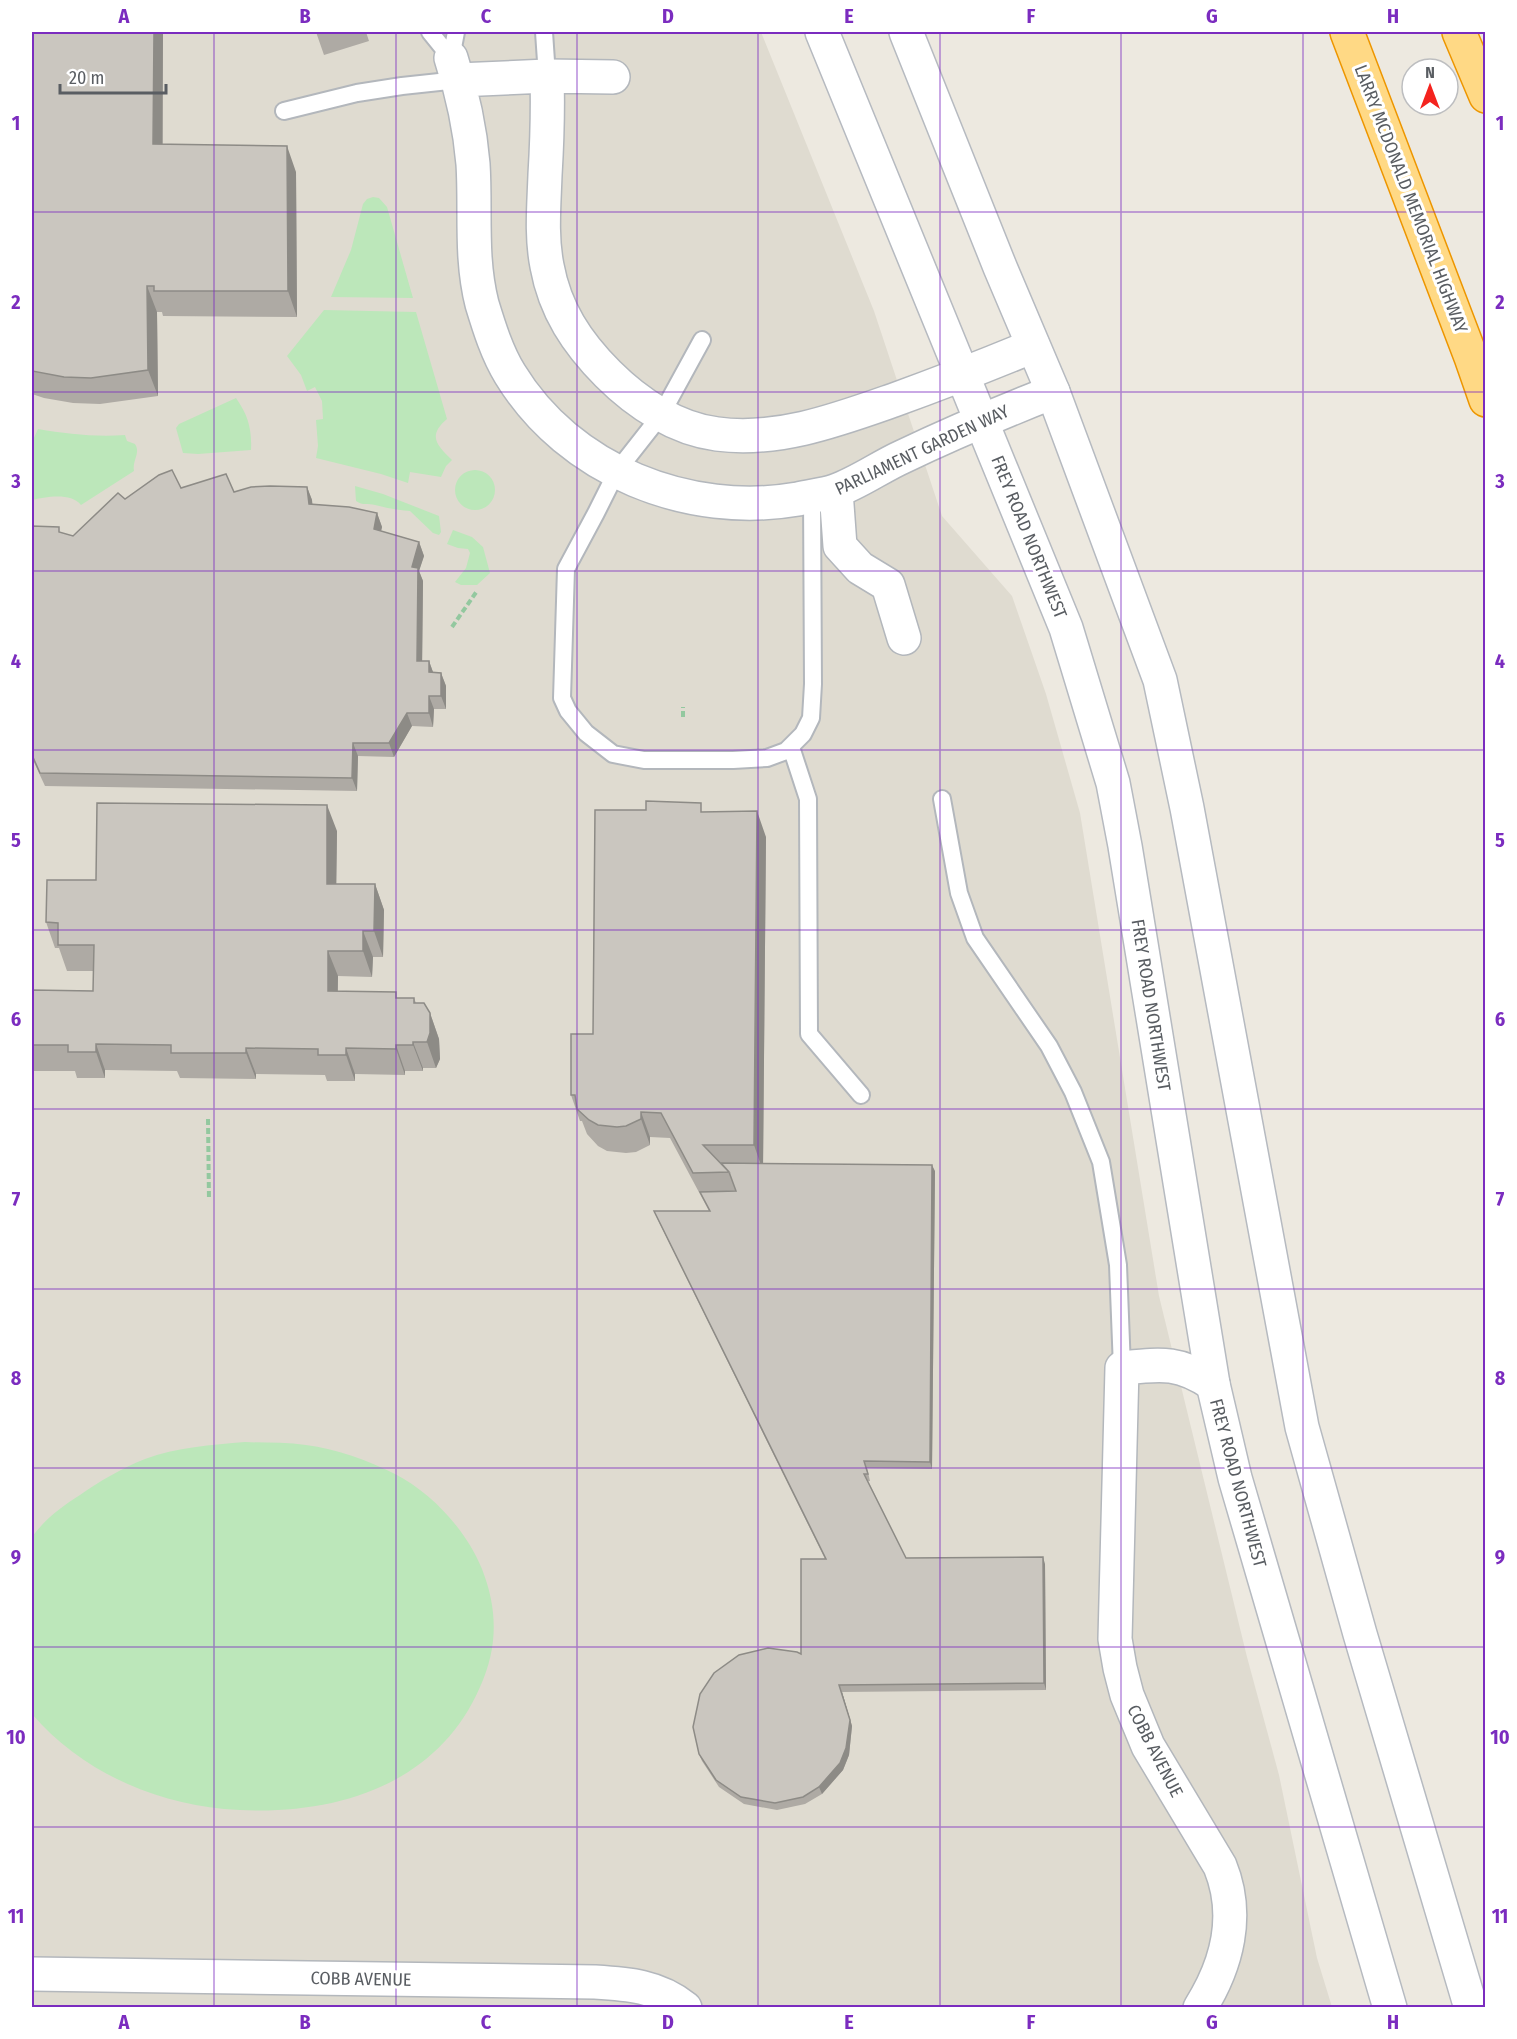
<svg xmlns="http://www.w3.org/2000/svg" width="1517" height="2039" viewBox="0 0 1517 2039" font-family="'Fira Sans Condensed',sans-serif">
<rect width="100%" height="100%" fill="#ede9e0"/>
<!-- education -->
<path fill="#dfdbd0" d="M32,32H761L874,311L942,516L1012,596L1046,694L1080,813L1159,1296L1247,1657L1279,1775L1317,1958L1332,2007L32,2008Z"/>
<!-- green -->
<path fill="#bce7ba" d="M373,197L379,198L387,207L413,298L331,297L351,250L363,204L367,199Z
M324,310L416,312L447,419C427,436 437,445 452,460L446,466L441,477L410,472L408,483L381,474L316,458L318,446L316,420L323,419L322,401L315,387L307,391L301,375L287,356Z
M236,398C248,415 252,429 251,450L198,454L183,453L176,428L179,424Z
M38,429C67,434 95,437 125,435L127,441L135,444C141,453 132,460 134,471L81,505C71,492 45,497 32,500V442Z
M455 490a20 20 0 1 1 40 0a20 20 0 1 1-40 0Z
M355,486L383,494L439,516L441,532L439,535L433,533L410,511C397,510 387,508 375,505C368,503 363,506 356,501Z
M453,530L472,537L483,547L490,573L477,585H461L455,582L466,568L470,553L468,549L458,548L447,544Z
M245,1442C265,1443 286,1442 306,1445C336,1449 368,1460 395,1474C432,1493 466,1530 482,1569C498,1610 498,1647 480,1687C436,1789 327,1818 224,1809C151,1802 80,1770 32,1714V1537C45,1519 61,1507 80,1495C100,1481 122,1468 145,1459C176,1447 212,1445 245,1442Z"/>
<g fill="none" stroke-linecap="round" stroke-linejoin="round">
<defs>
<path id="lane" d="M430,32L451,58
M544,32L547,76
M451,58L456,32
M284,111L357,93L402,86L458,80
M702,340L661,415L617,471L596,513L566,569L562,698L568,711L586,733L613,754L644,760H733L767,758L786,751L803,734L811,718L813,684L812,496
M791,747L808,799L809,1034L861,1095
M942,799L959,893L975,938L1049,1046L1073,1092L1101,1162L1118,1265L1122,1368"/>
<path id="street" d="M451,58C462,92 470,128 473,164C476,211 470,257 482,304C489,327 497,353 510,374C569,471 689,518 798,499C810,496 824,495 835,491C858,483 880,467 902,457C952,433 1002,412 1053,392
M547,76C548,109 547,142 545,175C544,205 541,236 547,266C555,310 577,343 608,374C637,403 676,429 717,434C778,442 837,420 894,400C941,383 987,365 1033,346
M458,80L547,76L613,77
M836,491L840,546L860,568L888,585L904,638
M32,1974L595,1982C628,1984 658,1986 685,2008
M1200,2008C1227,1965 1240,1915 1220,1866L1148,1746L1127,1695L1120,1668L1115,1639L1122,1368C1161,1364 1179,1361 1213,1384"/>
<path id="secondary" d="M822,32L1066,628L1113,783L1125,846L1213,1384L1235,1478L1390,2008
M906,32L1000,267L1053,392L1160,680L1187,808L1302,1427L1360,1634L1471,2008"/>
<path id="highway" d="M1347,32L1471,357L1486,400
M1459,32L1486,96"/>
</defs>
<!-- lane casing -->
<use href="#lane" stroke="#b3b7bc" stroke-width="20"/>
<!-- street casing -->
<use href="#street" stroke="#b3b7bc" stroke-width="36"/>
<!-- secondary casing -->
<use href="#secondary" stroke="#b6bac0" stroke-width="36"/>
<!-- highway casing -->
<use href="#highway" stroke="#ed9600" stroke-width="36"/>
<!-- path -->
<path stroke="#93c89f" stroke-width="4" stroke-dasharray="6 3" stroke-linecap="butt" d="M452,627L477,591
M683,717V707
M208,1119L209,1200"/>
<!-- lane -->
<use href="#lane" stroke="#fff" stroke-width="16"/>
<!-- street -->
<use href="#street" stroke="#fff" stroke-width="33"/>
<!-- secondary -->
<use href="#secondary" stroke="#fff" stroke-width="33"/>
<!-- highway -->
<use href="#highway" stroke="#ffd985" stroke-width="33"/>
</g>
<!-- wall -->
<path fill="#aeaaa4" d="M32,32H163V144L296,172L297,317L163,316L162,312H157L158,396L100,404L73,403L44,398L32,394Z
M316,32H366L369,41L324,55Z
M307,487L312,500V505L377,513L382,527L381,531L419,542L424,556L419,571L423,581L422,661H429L433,672L441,673L446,686V709H434L433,727L412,726L394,757L358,756L357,791L45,786L32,758V526L73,536L125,499L181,488L234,492Z
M704,812L766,837L763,1164L935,1171L932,1469L867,1468L870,1481H868L906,1558L1045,1564L1046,1690L842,1692L852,1726L849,1755L843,1770L822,1794L805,1804L777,1810L744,1804L719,1787L702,1761L699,1754L801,1654L825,1559L657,1218L654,1211H709L670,1138L650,1137V1145L636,1152L626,1153L607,1151L598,1146L587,1134L582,1121H580L571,1095L593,1034Z
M337,831L336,884H375L384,910L383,957H373L372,977L338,976V991L398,998H414L416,1003L430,1013L439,1039L440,1059L436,1068H423V1071H405V1075L355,1074V1081H327L325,1075L256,1074V1079L180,1078L177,1071L105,1070V1078H77L75,1071H32V990L93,991L94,971H67L59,948H55L46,922L96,880Z"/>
<!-- shaded-wall -->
<path fill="#8d8b86" d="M154,32H163L162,170L153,144Z
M287,146L296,172L297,317L288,291Z
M147,286L157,312L158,396L148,370Z
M307,487L312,500L314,518L309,504Z
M377,513L382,527L378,543L374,529Z
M419,542L424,556L419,571L423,581L422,674L417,661L412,567Z
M429,661L434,675L429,672Z
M441,673L446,686V709L441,696Z
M429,696L434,709L433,727L429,713Z
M407,713L412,726L394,757L389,743Z
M353,743L358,756L357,791L352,778Z
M327,805L337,831L336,910L327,884Z
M757,811L766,837L763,1171L754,1145Z
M375,884L384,910L383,957L374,931Z
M363,931L373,957L372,977L363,951Z
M328,951L338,976L337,1017L328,991Z
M430,1013L439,1039L440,1059L436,1068L427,1042Z
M413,1042L423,1068V1071L413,1045Z
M96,1044L105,1070V1078L96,1052Z
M396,1045L405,1071V1075L396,1049Z
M246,1048L256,1074V1079L246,1053Z
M346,1048L355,1074V1081L346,1055Z
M641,1112L650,1137V1145L641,1119Z
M932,1165L935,1171L932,1469L930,1462Z
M1043,1557L1045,1564L1046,1690L1044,1683Z
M842,1692L852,1726L849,1755L843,1770L822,1794L819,1787Z"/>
<!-- building -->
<path fill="#cac6bf" stroke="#8d8b86" stroke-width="1.5" d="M32,32H154L153,144L287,146L288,291H154V286H147L148,370L91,378L64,377L32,371Z
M172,470L181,488L226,474L234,492L251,487L270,486L307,487L309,504L349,507L377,513L374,529L419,542L412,567L418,568L417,661H429V672L441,673V696H429V713H407L389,743H353L352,778L40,773L32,755V526L59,527V532L73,536L118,493L125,499L159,475Z
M646,801L701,803V812L757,811L754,1145H703L729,1172L693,1173L661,1113L641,1112V1119L626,1126L617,1127L598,1125L589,1120L577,1109L575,1095H571V1034H593L595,810H646Z
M97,803L327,805V884H375L374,931H363V951H328V991L396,992V998H414V1003H424L430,1013V1033L427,1042H413V1045H396V1049L346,1048V1055H318V1049L246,1048V1053H171V1045L96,1044V1052H68V1045H32V990L93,991L94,945H58V923L46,922L47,880H96Z
M721,1163L932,1165L930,1462L864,1461L868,1474H864L906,1558L1043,1557L1044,1683L839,1685L850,1720L846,1748L840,1763L819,1787L803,1797L775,1803L741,1797L716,1780L699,1754L693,1727L700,1694L714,1673L739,1655L768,1648L797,1652L801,1654V1559H826L654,1211H710L700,1192L736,1191L729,1172Z"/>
<!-- grid -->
<path fill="none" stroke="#7b2cbf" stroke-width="1.5" stroke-opacity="0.55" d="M214,32V2008M396,32V2008M577,32V2008M758,32V2008M940,32V2008M1121,32V2008M1303,32V2008M32,212H1486M32,392H1486M32,571H1486M32,750H1486M32,930H1486M32,1109H1486M32,1289H1486M32,1468H1486M32,1647H1486M32,1827H1486"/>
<g text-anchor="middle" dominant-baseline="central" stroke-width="6" stroke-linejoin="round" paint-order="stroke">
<!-- street labels -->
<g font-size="18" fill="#595d62" stroke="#fff">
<text transform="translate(1411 199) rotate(69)">LARRY MCDONALD MEMORIAL HIGHWAY</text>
<text transform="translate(922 450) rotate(-25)">PARLIAMENT GARDEN WAY</text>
<text transform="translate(1029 537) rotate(68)">FREY ROAD NORTHWEST</text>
<text transform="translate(1151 1005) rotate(81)">FREY ROAD NORTHWEST</text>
<text transform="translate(1238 1483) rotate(75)">FREY ROAD NORTHWEST</text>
<text transform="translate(1155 1751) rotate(63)">COBB AVENUE</text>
<text transform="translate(361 1979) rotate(1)">COBB AVENUE</text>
</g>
</g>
<!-- border -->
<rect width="1517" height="2039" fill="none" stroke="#ffffff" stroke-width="66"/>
<!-- north arrow -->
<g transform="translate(1430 87)"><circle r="28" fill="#ffffff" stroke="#bdbec0" stroke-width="1.5"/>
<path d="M0-4.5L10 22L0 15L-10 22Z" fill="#f4231e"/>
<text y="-9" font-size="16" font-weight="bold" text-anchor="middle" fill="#595d62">N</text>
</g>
<!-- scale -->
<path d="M60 84v9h106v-9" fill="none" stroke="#595d62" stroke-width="3"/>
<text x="69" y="84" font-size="18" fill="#595d62" stroke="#ffffff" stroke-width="4.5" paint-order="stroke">20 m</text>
<rect x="33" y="33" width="1451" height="1973" fill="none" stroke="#7b2cbf" stroke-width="2"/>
<g font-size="20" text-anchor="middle" font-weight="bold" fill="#7b2cbf">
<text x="124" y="23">A</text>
<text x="305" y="23">B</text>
<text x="486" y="23">C</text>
<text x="668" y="23">D</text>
<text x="849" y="23">E</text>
<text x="1031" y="23">F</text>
<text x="1212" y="23">G</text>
<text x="1393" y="23">H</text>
<text x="16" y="130">1</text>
<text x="1500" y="130">1</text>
<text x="16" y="309">2</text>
<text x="1500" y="309">2</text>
<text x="16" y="488">3</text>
<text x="1500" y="488">3</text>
<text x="16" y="668">4</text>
<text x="1500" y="668">4</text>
<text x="16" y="847">5</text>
<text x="1500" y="847">5</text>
<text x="16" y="1026">6</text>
<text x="1500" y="1026">6</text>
<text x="16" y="1206">7</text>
<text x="1500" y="1206">7</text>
<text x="16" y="1385">8</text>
<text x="1500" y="1385">8</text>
<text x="16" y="1564">9</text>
<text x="1500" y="1564">9</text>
<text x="16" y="1744">10</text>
<text x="1500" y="1744">10</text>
<text x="16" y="1923">11</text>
<text x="1500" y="1923">11</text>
<text x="124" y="2029">A</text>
<text x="305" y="2029">B</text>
<text x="486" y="2029">C</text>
<text x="668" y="2029">D</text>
<text x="849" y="2029">E</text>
<text x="1031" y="2029">F</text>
<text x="1212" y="2029">G</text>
<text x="1393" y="2029">H</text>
</g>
</svg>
